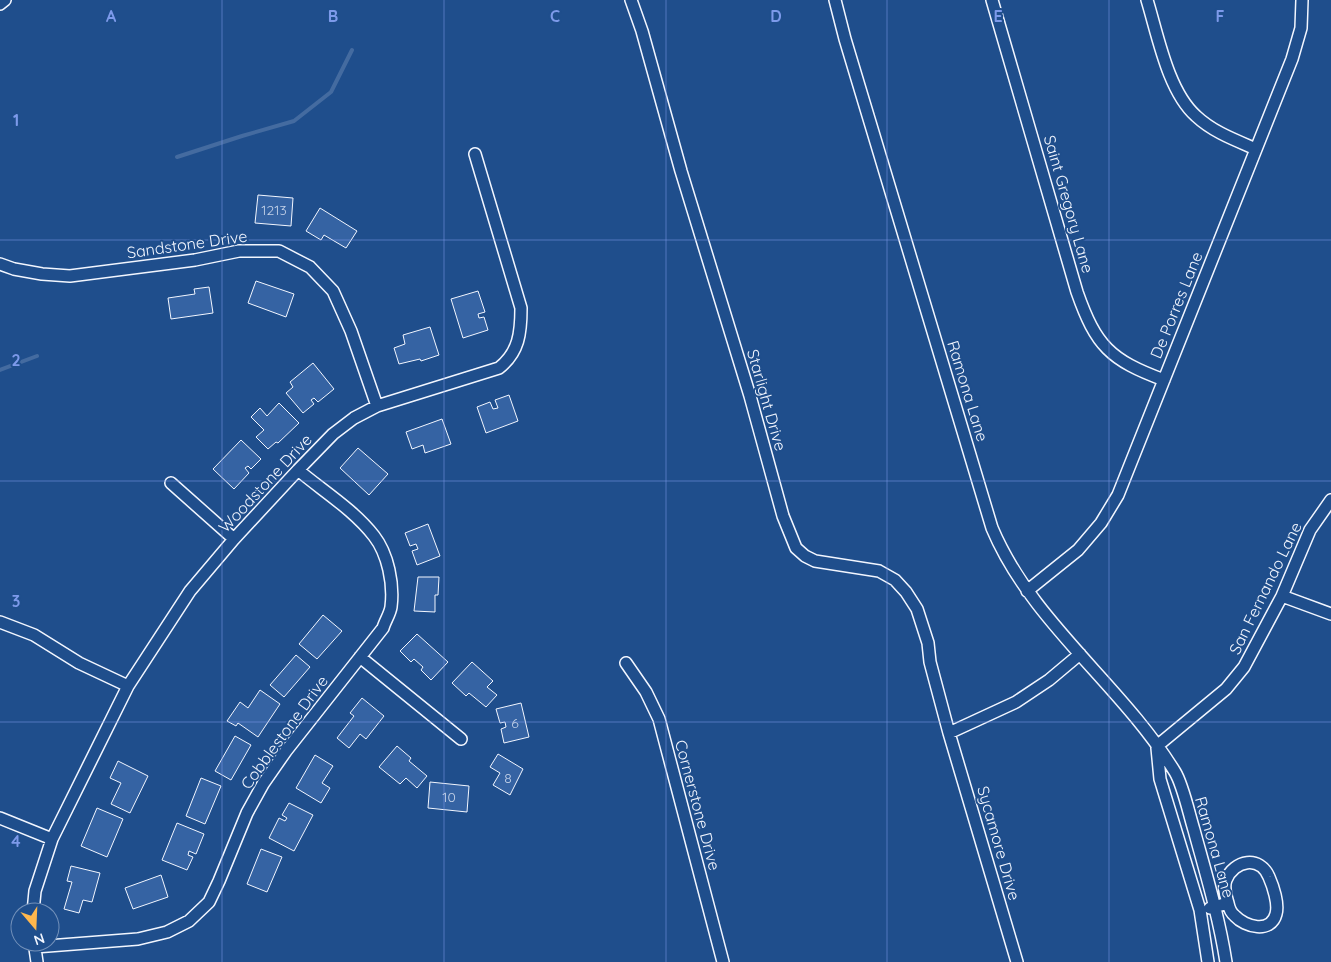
<svg xmlns="http://www.w3.org/2000/svg" width="1331" height="962" viewBox="0 0 1331 962" font-family="Quicksand,sans-serif">
<rect width="100%" height="100%" fill="#1f4e8c"/>
<g fill="none" stroke-linecap="round" stroke-linejoin="round">
<!-- stream -->
<path stroke="#446ba0" stroke-width="4" d="M177,157L242,136L294,121L331,92L352,50
M0,370L37,356"/>
</g>
<!-- building -->
<path fill="#3563a3" stroke="#f2f6ff" d="M258,195L293,198L291,226L255,223Z
M320,208L357,231L346,248L324,235L321,240L306,231Z
M256,281L294,294L286,317L248,303Z
M209,287L213,313L171,319L168,298L195,294L194,289Z
M478,291L485,312L478,314L479,318L484,317L488,330L463,338L451,299Z
M430,327L439,355L421,361L420,359L399,364L394,348L405,344L403,335Z
M313,363L334,389L318,402L314,398L311,400L314,404L303,413L286,393L293,387L290,382Z
M509,395L518,421L486,433L477,407L490,402L493,409L498,408L495,400Z
M279,403L299,423L278,443L276,442L268,449L256,437L264,430L251,417L260,408L267,416Z
M442,419L451,444L425,453L423,445L412,449L406,432Z
M241,440L261,459L251,469L248,466L245,468L249,473L234,489L213,469Z
M358,448L388,474L369,495L340,468Z
M428,524L440,556L417,565L412,551L418,549L416,544L410,546L405,533Z
M418,577H439L438,595H435V612L414,611Z
M323,615L342,631L317,659L299,644Z
M417,634L448,662L431,680L421,670L423,667L414,659L411,662L400,651Z
M296,655L310,667L284,697L270,685Z
M472,662L493,681L487,687L497,695L486,707L469,693L466,696L452,683Z
M260,690L280,704L258,737L238,723L236,726L227,721L240,702L248,708Z
M362,698L384,716L366,739L360,734L349,748L337,738L354,716L350,713Z
M521,703L529,737L504,743L501,729L506,727L505,722L500,723L496,709Z
M235,736L251,745L231,780L215,771Z
M397,746L411,758L409,761L427,776L417,788L406,778L400,784L379,767Z
M498,754L523,769L510,795L493,785L500,773L490,767Z
M315,755L333,766L322,783L330,788L321,803L296,788Z
M118,761L148,776L130,813L111,804L121,783L110,778Z
M201,778L221,786L205,824L186,816Z
M430,782L469,786L467,812L428,808Z
M289,803L313,815L294,851L269,838L279,818L285,821L287,818L282,815Z
M97,808L123,819L107,857L81,846Z
M177,823L204,834L196,854L189,851L188,855L193,857L187,870L162,860Z
M261,849L282,857L267,892L247,884Z
M71,866L100,873L92,902L83,900L79,913L64,909L72,882L67,881Z
M161,875L168,897L133,909L125,888Z"/>
<g fill="none" stroke-linecap="round" stroke-linejoin="round">
<defs>
<path id="minor" d="M631,0L642,31L681,171L750,396L783,516L796,548L805,556L815,561L879,571L895,580L906,592L917,609L928,643L930,662L949,733L1017,962
M835,0L845,39L992,528C1032,623 1122,685 1175,772C1183,785 1189,814 1194,830C1206,874 1219,917 1226,962
M992,0L1077,292C1096,346 1110,360 1164,380
M1147,0C1158,36 1168,91 1196,116C1213,132 1235,140 1256,149
M0,4L5,0
M0,264L14,269L42,274L70,276L195,260L239,251H279L310,267L333,291L351,331L377,406
M171,483L234,539
M1027,591L1078,550L1101,523L1118,495L1292,59L1301,28L1302,0
M1282,596L1331,614
M0,622L34,635L79,663L128,686
M360,657L461,739
M626,663L646,692L659,719L723,962
M949,733L1016,702L1049,680L1080,654
M1157,746L1226,689L1244,667L1282,596L1310,530L1331,500
M1157,748L1160,779L1200,910L1208,962
M0,818L52,839
M1210,908L1228,903C1229,908 1231,913 1235,916C1245,927 1271,934 1276,914C1279,904 1273,886 1269,877C1260,855 1234,860 1226,880C1223,887 1226,896 1228,903
M33,912L35,891L52,839L128,686L190,591L234,539L298,470L333,434L354,418L377,406L499,368C519,352 521,333 521,308L475,154
M34,942L37,962
M35,947L138,939L167,932L189,921L209,902L219,881L247,813L263,784L286,751L383,628C385,621 390,614 391,607C394,584 388,554 374,536C354,510 323,491 298,470"/>
</defs>
<!-- minor casing -->
<use href="#minor" stroke="#f2f6ff" stroke-width="14"/>
<!-- minor -->
<use href="#minor" stroke="#1f4e8c" stroke-width="11"/>
</g>
<!-- grid -->
<path fill="none" stroke="#7d9aea" stroke-width="1" stroke-opacity="0.55" d="M222,0V962M444,0V962M666,0V962M887,0V962M1109,0V962M0,240H1331M0,481H1331M0,722H1331"/>
<g text-anchor="middle" dominant-baseline="central" stroke-width="4" stroke-linejoin="round" paint-order="stroke">
<!-- number labels -->
<g font-size="14" fill="#c3d1e8">
<text x="274" y="210">1213</text>
<text x="515" y="723">6</text>
<text x="508" y="778">8</text>
<text x="449" y="797">10</text>
</g>
<!-- street labels -->
<g font-size="16" fill="#f2f6ff" stroke="#1f4e8c">
<text transform="translate(1069 204) rotate(74)">Saint Gregory Lane</text>
<text transform="translate(187 244) rotate(-8)">Sandstone Drive</text>
<text transform="translate(1176 305) rotate(-68)">De Porres Lane</text>
<text transform="translate(968 391) rotate(73)">Ramona Lane</text>
<text transform="translate(767 400) rotate(74)">Starlight Drive</text>
<text transform="translate(265 483) rotate(-47)">Woodstone Drive</text>
<text transform="translate(1265 588) rotate(-64)">San Fernando Lane</text>
<text transform="translate(284 732) rotate(-54)">Cobblestone Drive</text>
<text transform="translate(698 805) rotate(75)">Cornerstone Drive</text>
<text transform="translate(999 843) rotate(74)">Sycamore Drive</text>
<text transform="translate(1215 847) rotate(74)">Ramona Lane</text>
</g>
</g>
<g font-size="16" text-anchor="middle" font-weight="bold" fill="#7d9aea" stroke="#1f4e8c" stroke-width="4" stroke-linejoin="round" paint-order="stroke">
<text x="111" y="22">A</text>
<text x="333" y="22">B</text>
<text x="555" y="22">C</text>
<text x="776" y="22">D</text>
<text x="998" y="22">E</text>
<text x="1220" y="22">F</text>
<text x="16" y="126">1</text>
<text x="16" y="366">2</text>
<text x="16" y="607">3</text>
<text x="16" y="847">4</text>
</g>
<!-- north arrow -->
<g transform="translate(35 927) rotate(161)"><circle r="24" fill="#1f4e8c" stroke="#7391ba"/>
<path d="M0-4L9 19L0 12L-9 19Z" fill="#ffb74d"/>
<text y="-8" font-size="14" font-weight="bold" text-anchor="middle" fill="#f2f6ff">N</text>
</g>
</svg>
